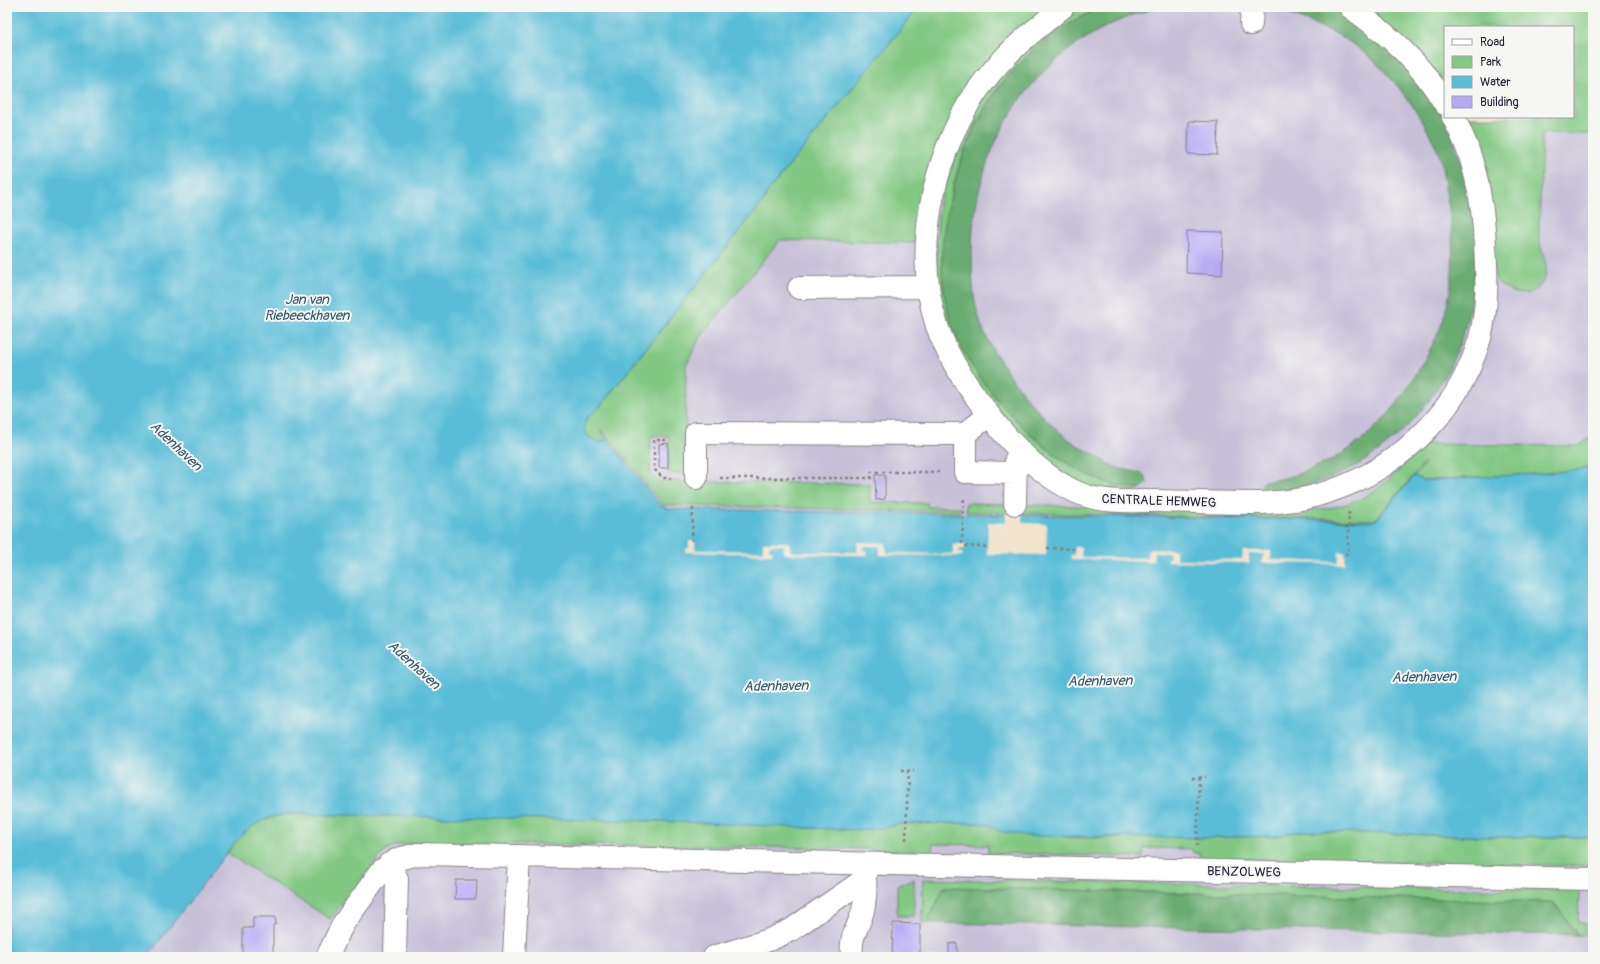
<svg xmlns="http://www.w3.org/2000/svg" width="1600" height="964" viewBox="0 0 1600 964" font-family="Pangolin,sans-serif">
<rect width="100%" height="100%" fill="#f6f6f2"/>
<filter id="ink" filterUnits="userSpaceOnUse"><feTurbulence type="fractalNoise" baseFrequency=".025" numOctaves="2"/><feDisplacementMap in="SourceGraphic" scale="8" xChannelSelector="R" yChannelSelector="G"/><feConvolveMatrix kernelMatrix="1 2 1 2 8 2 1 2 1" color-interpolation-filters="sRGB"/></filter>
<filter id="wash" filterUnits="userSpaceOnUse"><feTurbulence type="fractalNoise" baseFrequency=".012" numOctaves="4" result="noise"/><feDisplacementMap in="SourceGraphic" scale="16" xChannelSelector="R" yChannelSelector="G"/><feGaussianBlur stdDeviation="0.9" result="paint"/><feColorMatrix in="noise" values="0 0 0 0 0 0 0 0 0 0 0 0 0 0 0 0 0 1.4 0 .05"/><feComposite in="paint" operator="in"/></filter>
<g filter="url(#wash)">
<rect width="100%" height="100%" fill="#f2e2c9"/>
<!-- industrial -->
<path fill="#c7c0d8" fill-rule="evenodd" d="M7,7H1593V957H7ZM1445,27H1573V117H1445Z"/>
<!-- green -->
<path fill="#82c883" stroke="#52755f" d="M919,7H1051L980,75L918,243L780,240L699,339L686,366L685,474L669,473V436H651L650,473L659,481L870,484V502L927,503L928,507H961L960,512L663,505L601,429L600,430L607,439L599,442C578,437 581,418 598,409L765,199V195Z
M1072,7H1103C1081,16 1063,28 1045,43C1037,49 1028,56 1020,63C982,98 961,151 950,200C940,240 938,281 951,321C957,343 971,359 984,377C999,398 1013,419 1033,437C1064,464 1100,488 1142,488L1137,491L1105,490L1086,486L1058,470L1019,437L971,377L946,326L935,267L939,202L969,116L1013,61Z
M1363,7H1593V134L1542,133C1541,157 1541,180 1540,204C1540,215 1538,227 1539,238C1540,249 1548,263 1546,274C1539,300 1510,298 1496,280L1462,117H1573V27H1445V90Z
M1588,439H1593V467L1558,473L1422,480L1414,476L1425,464L1424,463L1377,518L1373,520L966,512V503C1049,505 1133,508 1217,510C1256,510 1318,516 1355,501C1383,490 1403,465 1424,444L1578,446Z
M319,813L660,821L768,824L806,828H886L896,824L976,823L988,824L996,829L1076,838L1280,836L1287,833L1304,831L1498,837H1593V866L1200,858V853H1193L1192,849L1144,848L1143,857L988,853V845L933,844L932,852L841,848L412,843L394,846L383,853L330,919L227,853C254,814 275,814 319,813Z
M914,879V916H897V886Z
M923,879L1579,891L1578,923H1585V932H1593V936L1578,935L1553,902L944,887L927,923H922Z"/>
<!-- forest -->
<path fill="#69ac71" stroke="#466756" d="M1103,7H1161C1047,33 974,133 972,248C972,270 972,294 978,315C984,337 998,359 1011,377C1027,400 1047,422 1068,439C1076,445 1086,450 1095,455C1102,459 1108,464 1115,467C1124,471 1137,470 1145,476L1147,483L1142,488C1098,488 1062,463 1031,434C997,404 965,365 951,322C938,281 940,240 950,200C970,113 1018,42 1103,7Z
M1287,7C1299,7 1317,4 1329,8C1359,17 1382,41 1403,64C1419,81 1435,99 1445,119C1451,131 1454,144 1459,155C1462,164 1467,173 1469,181C1471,191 1471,203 1473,213C1477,248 1476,285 1467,320C1448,397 1386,464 1310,485C1296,490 1280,490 1265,491L1261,486L1264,481C1281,481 1301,473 1316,467C1366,446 1398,409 1423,362C1432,346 1442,329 1446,310C1456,271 1454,226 1445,187C1443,175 1442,160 1437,149C1419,109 1385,64 1347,40C1329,29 1309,22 1289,14Z
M944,887L1553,902L1578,935L927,923Z"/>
<!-- water -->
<path fill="#5abdd8" stroke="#3e708a" d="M7,7H919L765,195V199L597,410L586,418L584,429L589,437L599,442L607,439L660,505L668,509L1373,521L1377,519L1414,476L1422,480C1448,481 1473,477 1498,476C1532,474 1559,473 1593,467V837H1498L1304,831L1287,833L1280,836L1207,838L1028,836L999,831L988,824L976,823L896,824L886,828L854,830L660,821L288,814C264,817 252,824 235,842L147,957H7Z"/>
<!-- pier -->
<path fill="#f2e2c9" d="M1006,513H1022V523L1047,524L1046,555L987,554L988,522L1006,523Z
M689,541H695V550L763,551V542H790L791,552H857L858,542L886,543L887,553L953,554V544H965V549H959V552H963L962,556L880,555V546H864V550L867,551V555L784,554V545H769V550H772V554L686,552V549L689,548Z
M1075,547H1081V557L1147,558L1148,549L1176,550V559L1242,560L1243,551H1271V560L1339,562V552H1345V564L1261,563L1264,554H1249V563L1167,561V558H1170L1169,553L1154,552L1153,561L1071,559V555H1074Z"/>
<g id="blocks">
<!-- building -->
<path fill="#b5a9f5" d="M1189,121L1218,122L1217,155L1188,154Z
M1187,231L1223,232L1222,275L1186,273Z
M668,443V468H659V444Z
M875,475H885V499L876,500Z
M456,880H477L476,899H455Z
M253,917H275L276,924L273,925V957H243V928H253Z
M893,923L920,924V957H892Z
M957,943V957H949V944Z"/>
</g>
</g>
<g filter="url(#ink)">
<use href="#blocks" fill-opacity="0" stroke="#8a8282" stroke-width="1"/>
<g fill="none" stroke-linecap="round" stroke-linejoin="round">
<defs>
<path id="minor" d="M1063,7C1036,29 1007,51 986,79C935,142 911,248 937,326C947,355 962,379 981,404C1006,439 1040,477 1081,494C1104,503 1130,501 1154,501C1191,502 1227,503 1263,503C1280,502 1298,501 1314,496C1391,476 1458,416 1480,338C1488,307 1487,276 1485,245C1483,201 1475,156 1453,117
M1350,7C1388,34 1421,63 1445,104
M1251,24L1252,7
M799,288L928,287
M965,434V472L1015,473
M696,478V433L965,434L989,415
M1015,504L1016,459
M389,864L397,879L395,957
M327,957L343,924L382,870L398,859L418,854L1593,879
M514,957L519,856
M714,957L769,940L791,930L865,879
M852,957C850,935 856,933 862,914C867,899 865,883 865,867"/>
</defs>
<!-- minor casing -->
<use href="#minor" stroke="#8a8282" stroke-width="24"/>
<!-- path -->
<path stroke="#8a8282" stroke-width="2.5" stroke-dasharray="3 3" stroke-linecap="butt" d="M666,440H654V469L663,478H671
M720,478H871V472H940
M692,541L693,506
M962,544L964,496
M965,546L987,547
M1047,548L1075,549
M1345,554H1348L1349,510
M901,771H914
M1192,778L1205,777
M906,840L908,771
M1197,846L1199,778"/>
<!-- minor -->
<use href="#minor" stroke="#fff" stroke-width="22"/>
</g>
</g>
<g text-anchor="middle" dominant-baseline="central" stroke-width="4" stroke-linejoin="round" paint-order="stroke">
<!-- street labels -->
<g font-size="13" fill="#22223b" stroke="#f6f6f2">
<text transform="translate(1159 501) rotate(2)">CENTRALE HEMWEG</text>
<text transform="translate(1244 872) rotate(1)">BENZOLWEG</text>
</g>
<!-- water labels -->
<g font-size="14" font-style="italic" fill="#365872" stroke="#f6f6f2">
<text x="307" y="299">Jan van<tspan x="307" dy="16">Riebeeckhaven</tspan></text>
<text transform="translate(176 446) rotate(43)">Adenhaven</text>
<text transform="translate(414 665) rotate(42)">Adenhaven</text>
<text transform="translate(1424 677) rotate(-1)">Adenhaven</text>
<text transform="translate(1100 681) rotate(-1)">Adenhaven</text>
<text transform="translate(776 686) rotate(-1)">Adenhaven</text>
</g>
</g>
<!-- margin -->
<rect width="1600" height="964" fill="none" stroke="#f6f6f2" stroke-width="24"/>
<!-- legend -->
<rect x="1444" y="26" width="130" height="92" fill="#f6f6f2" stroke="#a1a1a9"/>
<rect x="1452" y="39" width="20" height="6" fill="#ffffff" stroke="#a1a1a9"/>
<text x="1480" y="46" font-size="12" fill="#22223b">Road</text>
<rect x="1452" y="56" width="20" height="12" fill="#82c883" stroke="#a1a1a9"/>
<text x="1480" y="66" font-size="12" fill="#22223b">Park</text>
<rect x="1452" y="76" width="20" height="12" fill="#5abdd8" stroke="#a1a1a9"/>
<text x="1480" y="86" font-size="12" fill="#22223b">Water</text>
<rect x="1452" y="96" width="20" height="12" fill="#b5a9f5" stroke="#a1a1a9"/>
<text x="1480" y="106" font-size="12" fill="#22223b">Building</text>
</svg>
